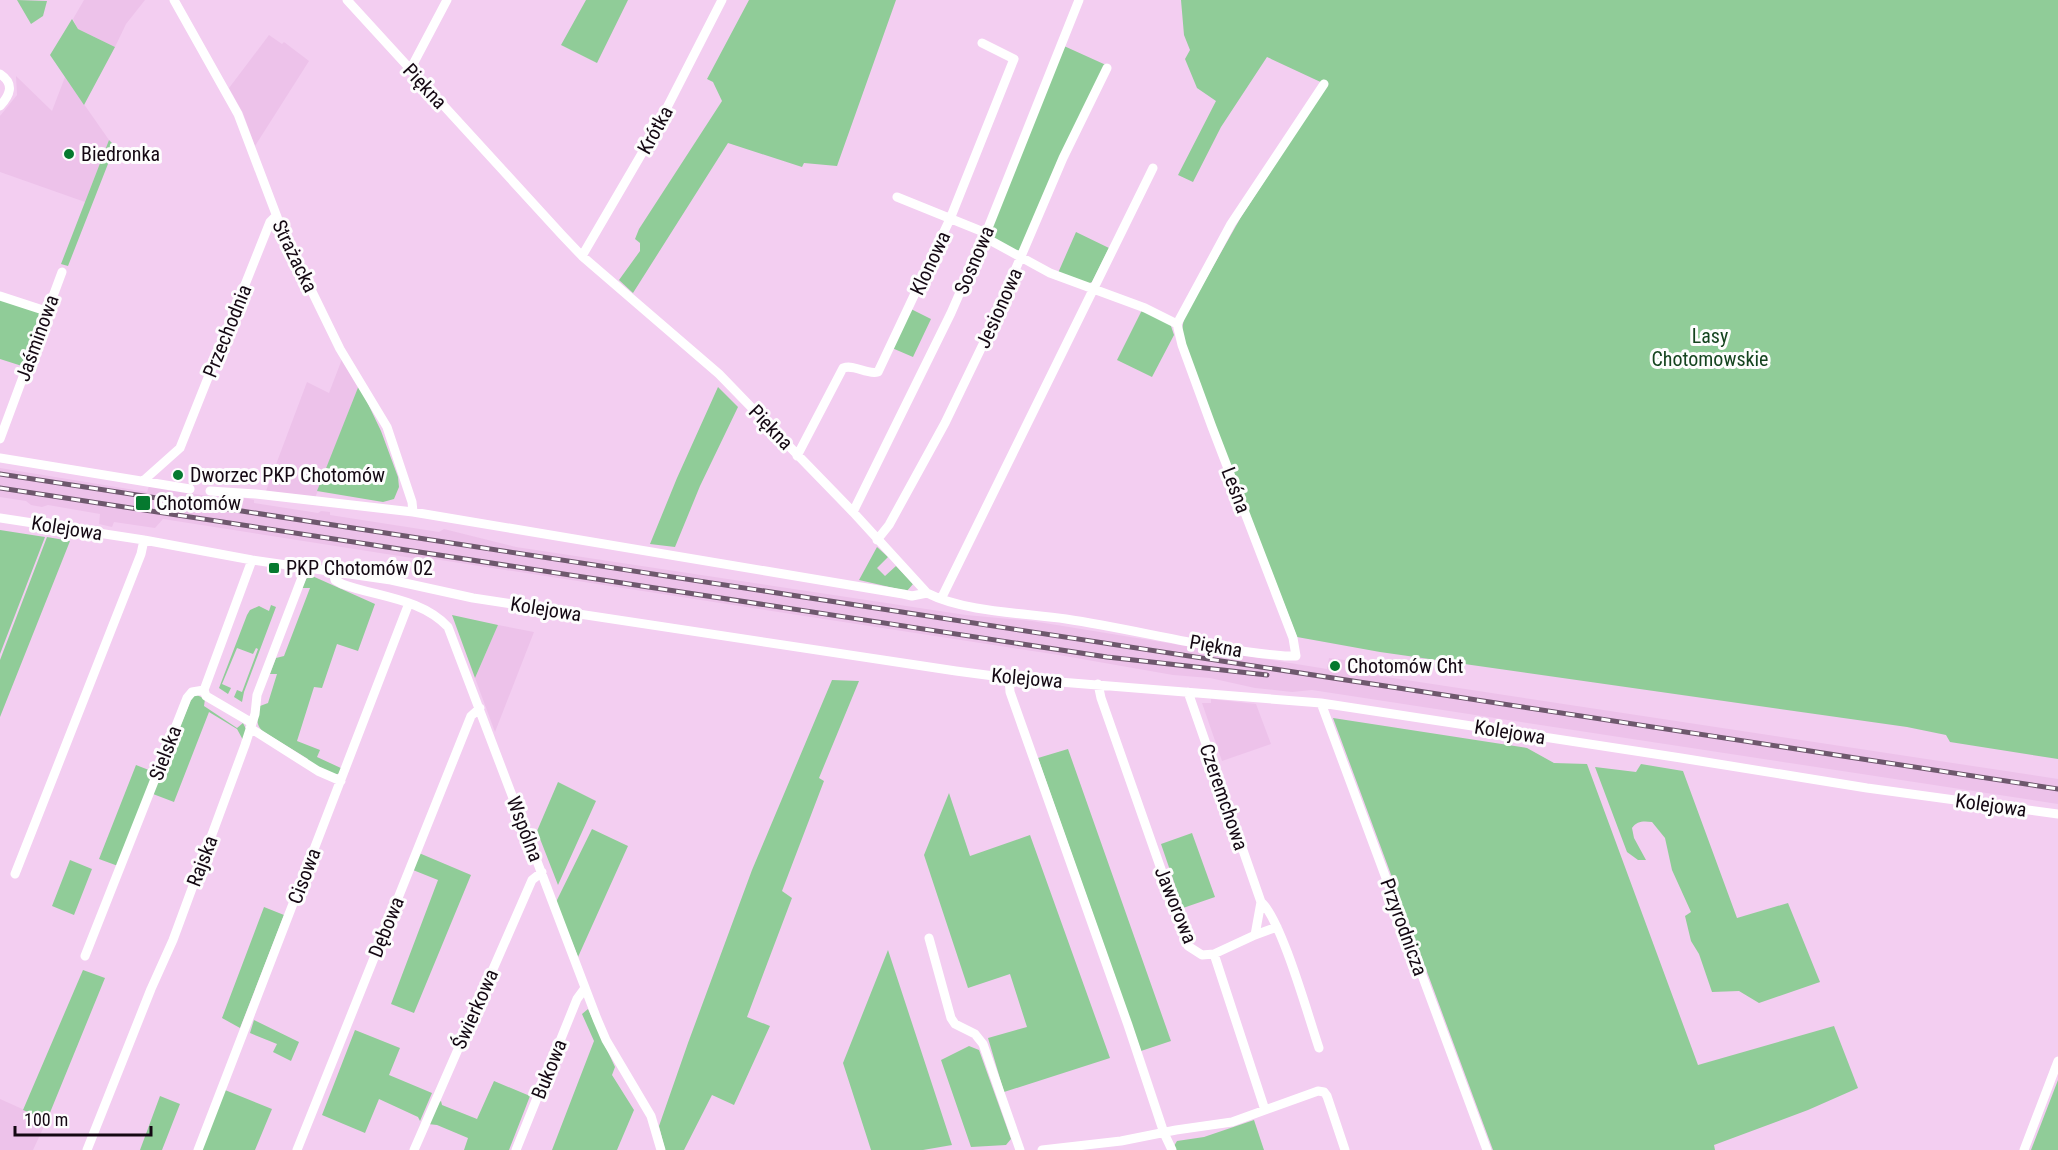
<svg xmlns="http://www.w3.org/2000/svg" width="2058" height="1150" viewBox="0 0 2058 1150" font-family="'Roboto Condensed',sans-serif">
<rect width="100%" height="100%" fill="#f3cef1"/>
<!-- built -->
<path fill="#edc2ea" d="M84,0H145L126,24L115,47L78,29L73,19Z
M269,35L282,44L284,42L309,61L255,146L243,113L229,88Z
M16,76L52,111L65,77L109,140L85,202L0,172V116L17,95Z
M342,359L359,385L315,498L266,491L307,382L329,393Z
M0,468L147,492L149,486L242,502L244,498L254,500V503L318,513L321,511L330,512V515L439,532L444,529L516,547L966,615L1032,621L1327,669L1329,658L1345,660L1347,671L2058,779V804L1312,690L1292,692L1255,688L1210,678L1173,675L1059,655L421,557L412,558L163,519L155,528L114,522L112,527L99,524L100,514L48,505L42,507L31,505L26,501L0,497Z
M498,625L534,632L495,732L475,678Z
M1211,699L1256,704L1271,744L1222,761L1202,703H1211Z
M0,1099L47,1120L33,1150H0Z"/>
<!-- green -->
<path fill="#90cc98" d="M17,0L47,1L43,16L31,24Z
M586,0H628L597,63L561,45Z
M749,0H896L837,166L804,163L802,167L728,143L633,293L619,280L640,251V243L635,239L639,229L722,101L713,82L707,79Z
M1181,0H2058V759L1950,742L1946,735L1907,727L1380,652L1297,637L1185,348L1182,330L1184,318L1241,217L1327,85L1267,57L1221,127L1193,182L1178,175L1216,101L1197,88L1185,59L1190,50L1184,35Z
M72,19L78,29L115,47L84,105L50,55Z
M1064,46L1106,65L1019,253L988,237Z
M109,140L115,146L68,266L61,264Z
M1076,232L1109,248L1092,282L1087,284L1058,273Z
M0,299L40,312L22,366L0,359Z
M911,309L931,319L913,357L892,348Z
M1142,310L1170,323L1174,335L1152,377L1117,360Z
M359,385L381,431L398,477L399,487L394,499L383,502L317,491Z
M718,387L738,407L700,486L675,547L650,544L677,478Z
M0,530L45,537L0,654Z
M47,537L70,541L0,717V660Z
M877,547L888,557L877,568L885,576L896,566L913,584L907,591L859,580Z
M310,575L375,604L358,651L337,644L322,688L314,687L297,741L320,750L317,757L343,769L340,773L335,775L307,762L308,759L264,732C254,724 258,717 260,706L268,703L277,674H270L276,658L284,656L310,588H302L306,579Z
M271,605L276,607L244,692L242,702L234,697L237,690L242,692L258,649L256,648L253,654L237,648L222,684L231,688L228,694L219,688L247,615L250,610L259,606L269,611Z
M452,615L498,625L475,678Z
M832,680L859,681L819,778L824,781L782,891L792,898L747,1017L770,1026L734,1105L712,1095L684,1150H665L659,1126L688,1043L752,870Z
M197,695L205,699L204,706L237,728L243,723L246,729L243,740L237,729L209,712L174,802L153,794L192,697Z
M1333,718L1527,748L1554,763L1587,764L1698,1065L1834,1026L1858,1088L1808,1110L1714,1145L1715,1150H1493Z
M1068,749L1171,1041L1141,1051L1038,758Z
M1641,764L1683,771L1737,918L1788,903L1820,982L1759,1003L1739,991L1712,992L1699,954L1691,941L1685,916L1691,912L1672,870L1665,838L1652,822C1643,821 1637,821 1632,828L1634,838L1646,860H1638L1627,852L1595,767L1636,772Z
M136,765L154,772L118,866L99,859Z
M558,782L596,801L558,885L537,831Z
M949,793L970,856L1030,835L1110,1058L1004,1092L988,1038L1027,1027L1010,974L968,988L924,855Z
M592,829L628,846L578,957L556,902Z
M1192,833L1215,897L1183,908L1161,844Z
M419,853L471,875L414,1013L391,1004L438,880L413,870Z
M70,860L92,869L74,915L52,906Z
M264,907L284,915L240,1028L222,1018Z
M888,950L952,1145L923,1150H871L843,1063Z
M83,970L105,978L47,1120L23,1110Z
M588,1009L615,1067L612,1075L634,1110L617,1150H552L594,1041L582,1014Z
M254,1020L299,1042L291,1061L273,1052L277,1044L250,1033Z
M355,1030L400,1048L389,1075L432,1093L420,1121L418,1117L379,1099L365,1133L322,1115Z
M969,1046L979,1050L1011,1139L1006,1145L971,1147L941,1060Z
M2058,1080V1150H2031Z
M494,1081L530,1096L509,1150H464L468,1138L437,1125L428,1124L438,1103L441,1101L442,1105L477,1119Z
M225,1090L272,1109L255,1150H201Z
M160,1096L180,1104L162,1150H140Z
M1254,1120L1264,1150H1176L1174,1146L1177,1141L1204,1137Z"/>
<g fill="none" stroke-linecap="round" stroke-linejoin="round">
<!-- minor -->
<path stroke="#fff" stroke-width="9" d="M174,0L238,114L282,230L340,349L387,427L412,502L413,512
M347,0L562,235L582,256L719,374L853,512L927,593C964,612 1024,613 1066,619C1139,630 1211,650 1285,656H1296L1293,638L1212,427L1182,345L1177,324L1231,224L1324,84
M410,70L447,0
M0,74C15,84 10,95 0,106
M897,197L986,233
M984,237L1050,273L1145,308L1177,324
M582,256L655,131L722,0
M0,296L46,311
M0,439L62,272
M797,456L843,368C855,364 866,375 878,372L950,219L1014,59L982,43
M0,458L190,489
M143,481L180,448L270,222L276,216
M210,491L256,494L413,512L903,594L912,596L927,593
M853,512L951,313L986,233L1079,0
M0,518L144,540L252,560L391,580L473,598L956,671L1009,678L1321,703L1681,758L1867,788L2058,814
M877,540L889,525L945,423L987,336L1063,158L1107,68
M333,571L335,580L342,584C377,597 421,598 448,627L597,1019L606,1040L651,1116L661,1150
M941,599L1153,168
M1009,678L1010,692L1128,1025L1164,1133L1172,1150
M1098,684L1101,698L1188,946L1202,955L1214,954L1265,1110
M204,690L252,560
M204,690L206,696L252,723
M1188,692L1261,902C1281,918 1309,1019 1319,1048
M1321,703L1487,1150
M250,728L318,771L341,781
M15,874L141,554L144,540
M1255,935L1277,927
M929,938L951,1018L955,1024L975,1034L983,1044L1020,1150
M1214,954L1255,935L1261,902
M85,956L187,698L192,692L204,690
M87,1150L151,989L173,940L245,745L255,714L257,695L306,567
M198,1150L409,603
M297,1150L471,716L480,708
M414,1150L532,880L542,872
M516,1150L577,999L585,988
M1042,1150L1121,1141L1176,1130L1232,1122L1318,1091L1324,1092L1327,1096L1345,1150
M2024,1150L2058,1061"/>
<defs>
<path id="rail" d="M0,474L2058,789
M0,488L1107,657L1267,675"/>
</defs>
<!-- rail casing -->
<use href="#rail" stroke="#6e586d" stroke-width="5"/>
<!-- rail -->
<use href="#rail" stroke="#fdfdfd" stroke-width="3" stroke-dasharray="9" stroke-linecap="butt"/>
</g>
<!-- markers -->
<g fill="#05792f" stroke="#fdfdfd" stroke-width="2">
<circle cx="69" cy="154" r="6"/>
<circle cx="178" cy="475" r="6"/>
<rect x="135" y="495" width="16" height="16" rx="3"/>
<rect x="268" y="562" width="12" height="12" rx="3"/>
<circle cx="1335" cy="666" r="6"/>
</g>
<g text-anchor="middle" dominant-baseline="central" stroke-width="6" stroke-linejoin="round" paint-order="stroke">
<!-- street labels -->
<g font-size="20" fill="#140813" stroke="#fdfdfd">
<text transform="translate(425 86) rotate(47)">Piękna</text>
<text transform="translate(655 130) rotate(-61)">Krótka</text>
<text transform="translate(295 256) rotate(64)">Strażacka</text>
<text transform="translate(974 260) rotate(-67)">Sosnowa</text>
<text transform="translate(930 263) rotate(-65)">Klonowa</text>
<text transform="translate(999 308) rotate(-66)">Jesionowa</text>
<text transform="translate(227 331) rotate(-68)">Przechodnia</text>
<text transform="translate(37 338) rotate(-70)">Jaśminowa</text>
<text transform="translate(771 427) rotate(46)">Piękna</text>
<text transform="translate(1236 490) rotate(69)">Leśna</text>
<text transform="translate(67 528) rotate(9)">Kolejowa</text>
<text transform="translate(546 609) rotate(9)">Kolejowa</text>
<text transform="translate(1216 646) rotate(10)">Piękna</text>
<text transform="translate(1027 678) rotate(5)">Kolejowa</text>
<text transform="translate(1510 732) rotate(9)">Kolejowa</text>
<text transform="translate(165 753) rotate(-69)">Sielska</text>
<text transform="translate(1224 797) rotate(71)">Czeremchowa</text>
<text transform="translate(1991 805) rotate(8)">Kolejowa</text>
<text transform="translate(525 829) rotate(69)">Wspólna</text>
<text transform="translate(202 861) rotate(-69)">Rajska</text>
<text transform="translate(304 876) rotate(-69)">Cisowa</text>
<text transform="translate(1176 905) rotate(68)">Jaworowa</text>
<text transform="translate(386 927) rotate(-68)">Dębowa</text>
<text transform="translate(1404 927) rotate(70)">Przyrodnicza</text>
<text transform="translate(475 1009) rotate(-66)">Świerkowa</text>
<text transform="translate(549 1069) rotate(-68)">Bukowa</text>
</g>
<!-- poi labels -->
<g font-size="20" fill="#140813" stroke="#fdfdfd" text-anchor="start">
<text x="81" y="154">Biedronka</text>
<text x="190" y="475">Dworzec PKP Chotomów</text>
<text x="156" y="503">Chotomów</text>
<text x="286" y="568">PKP Chotomów 02</text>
<text x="1347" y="666">Chotomów Cht</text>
</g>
<!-- park labels -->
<g font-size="20" fill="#15441f" stroke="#fdfdfd">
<text x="1710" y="336">Lasy<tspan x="1710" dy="23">Chotomowskie</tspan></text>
</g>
</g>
<!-- scale -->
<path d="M15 1126v9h136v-9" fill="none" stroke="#140813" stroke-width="3"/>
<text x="24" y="1126" font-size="18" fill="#140813" stroke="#fdfdfd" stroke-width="4.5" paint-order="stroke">100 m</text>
</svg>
